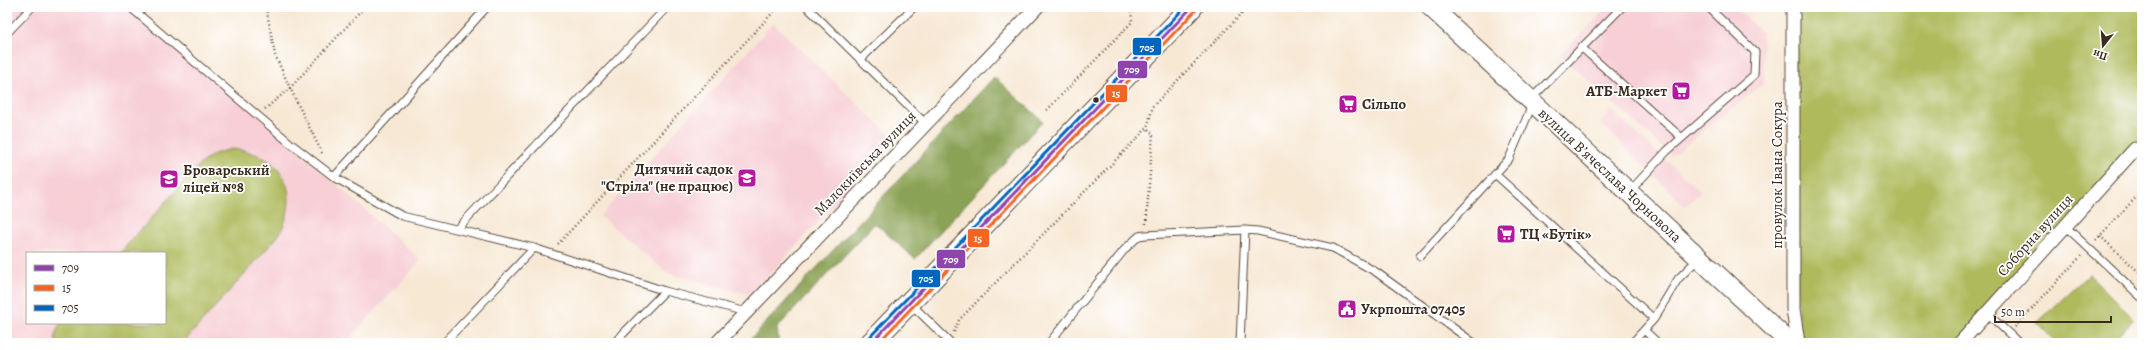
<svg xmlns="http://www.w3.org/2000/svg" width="2149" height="350" viewBox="0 0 2149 350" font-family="Alegreya,serif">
<rect width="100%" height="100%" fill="#fff"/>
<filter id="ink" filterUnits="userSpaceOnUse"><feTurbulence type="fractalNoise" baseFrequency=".025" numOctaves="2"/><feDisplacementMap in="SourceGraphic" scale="8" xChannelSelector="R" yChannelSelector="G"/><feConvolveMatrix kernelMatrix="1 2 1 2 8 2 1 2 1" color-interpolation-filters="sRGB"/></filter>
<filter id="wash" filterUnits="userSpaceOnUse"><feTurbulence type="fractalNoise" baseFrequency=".012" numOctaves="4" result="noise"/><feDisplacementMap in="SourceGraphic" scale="16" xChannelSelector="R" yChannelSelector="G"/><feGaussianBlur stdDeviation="0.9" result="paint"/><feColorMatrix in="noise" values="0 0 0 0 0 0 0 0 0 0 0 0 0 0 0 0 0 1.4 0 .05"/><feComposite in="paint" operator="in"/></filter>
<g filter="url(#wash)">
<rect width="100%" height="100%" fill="#f7e8d4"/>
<!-- built -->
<path fill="#f7cfd5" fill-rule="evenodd" d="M7,7H130L290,143L421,260L346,343H7ZM27,253H165V323H27Z
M1608,7H1735L1762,33L1764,83L1672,156L1560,55Z
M773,23L895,140L750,295L667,273L600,216Z
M1611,110L1701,192L1685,206L1601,124Z"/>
<!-- green -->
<path fill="#aeba5c" stroke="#74723d" d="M1793,7H2142V150H2134L1960,343H1798Z
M231,149C282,153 303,190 279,235L183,343H55L56,333L60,323H165V253H120L200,164L214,154Z
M2089,274L2134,319L2111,343H2058L2037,323Z"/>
<!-- forest -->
<path fill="#8aa254" stroke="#626639" d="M994,77L1043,121L915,259L875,223L777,328L779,343H747Z"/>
</g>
<g filter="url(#ink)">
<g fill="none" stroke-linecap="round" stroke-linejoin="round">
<defs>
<path id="lane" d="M130,7L290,143L334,177L402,216L534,248L665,291L746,312
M807,7L925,123
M7,33L32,7
M1581,47L1682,138
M860,60L914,7
M1531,99L1622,7
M1495,174L1654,319
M334,177L487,7
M1630,191L1667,151L1754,75L1755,52L1708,7
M2065,226L2142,298
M457,229L667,7
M1420,256L1509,159L1533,103
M911,304L951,343
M1987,313L2019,343
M444,343L534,248
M614,343L665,291
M1049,343L1125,249L1139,236L1145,235L1245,230L1258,231L1333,248L1376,272L1474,343
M1240,343L1245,230
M1632,343L1644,330
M1658,343L1644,330L1654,319L1678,279L1698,259"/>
<path id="street" d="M1793,7V309L1798,343
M717,343L1037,7
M1960,343L2135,149"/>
<path id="secondary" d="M1431,7L1790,343"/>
<path id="primary" d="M871,343L1192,7"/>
</defs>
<!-- lane casing -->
<use href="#lane" stroke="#574639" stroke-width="9"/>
<!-- street casing -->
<use href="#street" stroke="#574639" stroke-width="15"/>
<!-- secondary casing -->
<use href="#secondary" stroke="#574639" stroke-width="21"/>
<!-- primary casing -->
<use href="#primary" stroke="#574639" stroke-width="23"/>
<!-- path -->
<path stroke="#574639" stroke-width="2.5" stroke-dasharray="1 3" stroke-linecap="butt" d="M265,109L290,88L275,55L266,7
M1047,110L1132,22L1131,7
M322,153L290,88L365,7
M1146,224L1153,134L1147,128
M2100,236L2142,275
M2096,240L2142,191
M558,244L778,7
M2015,327L2081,256
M954,332L959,320L1147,128L1153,106L1248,7"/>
<!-- lane -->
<use href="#lane" stroke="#fff" stroke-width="7"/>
<!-- street -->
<use href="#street" stroke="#fff" stroke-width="13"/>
<!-- secondary -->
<use href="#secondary" stroke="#fff" stroke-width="19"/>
<!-- primary -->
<use href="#primary" stroke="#fff" stroke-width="21"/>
<defs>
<path id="bus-1" d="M871,343L1192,7"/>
<path id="bus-2" d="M878,343L1196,10"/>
<path id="bus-3" d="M867,340L1185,7"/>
</defs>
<!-- bus-1 casing -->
<use href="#bus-1" stroke="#fff" stroke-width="6"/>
<!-- bus-2 casing -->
<use href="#bus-2" stroke="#fff" stroke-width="6"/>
<!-- bus-3 casing -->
<use href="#bus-3" stroke="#fff" stroke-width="6"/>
<!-- bus-1 -->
<use href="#bus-1" stroke="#8e44ad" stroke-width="3"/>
<!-- bus-2 -->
<use href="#bus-2" stroke="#f26522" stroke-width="3"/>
<!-- bus-3 -->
<use href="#bus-3" stroke="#0065bd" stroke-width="3"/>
</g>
</g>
<!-- icons -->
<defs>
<symbol id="supermarket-square" viewBox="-11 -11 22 22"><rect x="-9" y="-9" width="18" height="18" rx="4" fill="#b5179e" stroke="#fff"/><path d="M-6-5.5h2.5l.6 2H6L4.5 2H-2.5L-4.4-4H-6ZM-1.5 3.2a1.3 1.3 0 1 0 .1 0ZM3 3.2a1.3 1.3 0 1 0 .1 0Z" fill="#fff"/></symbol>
<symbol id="school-square" viewBox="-11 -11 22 22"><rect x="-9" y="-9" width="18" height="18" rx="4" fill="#b5179e" stroke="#fff"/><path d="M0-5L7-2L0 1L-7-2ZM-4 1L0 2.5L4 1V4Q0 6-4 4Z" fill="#fff"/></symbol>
<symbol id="civic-square" viewBox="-11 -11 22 22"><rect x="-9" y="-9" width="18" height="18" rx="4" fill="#b5179e" stroke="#fff"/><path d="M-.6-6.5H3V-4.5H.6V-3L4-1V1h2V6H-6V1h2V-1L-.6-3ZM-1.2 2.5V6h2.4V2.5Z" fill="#fff"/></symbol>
</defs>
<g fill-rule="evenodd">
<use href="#supermarket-square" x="1670" y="80" width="22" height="22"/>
<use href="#supermarket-square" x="1337" y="93" width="22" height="22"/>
<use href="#school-square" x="736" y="167" width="22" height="22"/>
<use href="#school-square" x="158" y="168" width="22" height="22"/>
<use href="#supermarket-square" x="1495" y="223" width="22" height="22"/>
<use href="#civic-square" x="1336" y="298" width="22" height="22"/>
</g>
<!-- markers -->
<circle fill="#3b2a1e" stroke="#fff" stroke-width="1.5" cx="1096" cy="100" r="3.5"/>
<g text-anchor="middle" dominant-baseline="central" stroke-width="3.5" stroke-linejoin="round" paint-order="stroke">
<!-- poi labels -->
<g font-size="15" font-weight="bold" fill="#3b2a1e" stroke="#fff" text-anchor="start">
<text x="1667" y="91" text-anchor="end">АТБ-Маркет</text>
<text x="1362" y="104">Сільпо</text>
<text x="733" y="169" text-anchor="end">Дитячий садок<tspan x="733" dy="17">"Стріла" (не працює)</tspan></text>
<text x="183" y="170">Броварський<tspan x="183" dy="17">ліцей №8</tspan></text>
<text x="1520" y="234">ТЦ «Бутік»</text>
<text x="1361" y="309">Укрпошта 07405</text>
</g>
<!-- street labels -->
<g font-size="15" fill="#3b2a1e" stroke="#fff">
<text transform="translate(865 163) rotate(-46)">Малокиївська вулиця</text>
<text transform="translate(1610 175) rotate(43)">вулиця Вʼячеслава Чорновола</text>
<text transform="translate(1777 175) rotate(-90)">провулок Івана Сокура</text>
<text transform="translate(2035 235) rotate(-48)">Соборна вулиця</text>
</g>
</g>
<g stroke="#fff" stroke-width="1.5">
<rect x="1132" y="37" width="30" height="19" rx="4" fill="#0065bd"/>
<rect x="1117" y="60" width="31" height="19" rx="4" fill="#8e44ad"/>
<rect x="1105" y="84" width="23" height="19" rx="4" fill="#f26522"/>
<rect x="967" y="228" width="23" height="20" rx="4" fill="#f26522"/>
<rect x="936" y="249" width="30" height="20" rx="4" fill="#8e44ad"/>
<rect x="911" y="269" width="30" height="19" rx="4" fill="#0065bd"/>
</g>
<g font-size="11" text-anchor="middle" font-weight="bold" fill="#fff">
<text x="1147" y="51">705</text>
<text x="1132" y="73">709</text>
<text x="1116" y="97">15</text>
<text x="978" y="242">15</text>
<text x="951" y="263">709</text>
<text x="926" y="282">705</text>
</g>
<!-- margin -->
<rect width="2149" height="350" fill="none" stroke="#fff" stroke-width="24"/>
<!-- legend -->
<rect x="26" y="252" width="140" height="72" fill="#ffffff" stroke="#b1aaa5"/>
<rect x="34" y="265" width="20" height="6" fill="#8e44ad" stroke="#b1aaa5"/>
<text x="62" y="272" font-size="12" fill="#3b2a1e">709</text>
<rect x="34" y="285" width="20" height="6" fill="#f26522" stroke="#b1aaa5"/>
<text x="62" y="292" font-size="12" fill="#3b2a1e">15</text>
<rect x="34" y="305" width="20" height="6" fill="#0065bd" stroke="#b1aaa5"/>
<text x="62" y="312" font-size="12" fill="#3b2a1e">705</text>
<!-- north arrow -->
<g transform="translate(2103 46) rotate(197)" stroke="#ffffff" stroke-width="3" paint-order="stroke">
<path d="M0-3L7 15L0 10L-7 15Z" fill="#3b2a1e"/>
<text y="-6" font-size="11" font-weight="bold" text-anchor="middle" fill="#3b2a1e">Пн</text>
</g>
<!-- scale -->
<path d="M1995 316v6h116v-6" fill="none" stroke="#3b2a1e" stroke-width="2"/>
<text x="2001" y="316" font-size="12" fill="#3b2a1e" stroke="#ffffff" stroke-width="3" paint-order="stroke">50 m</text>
</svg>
